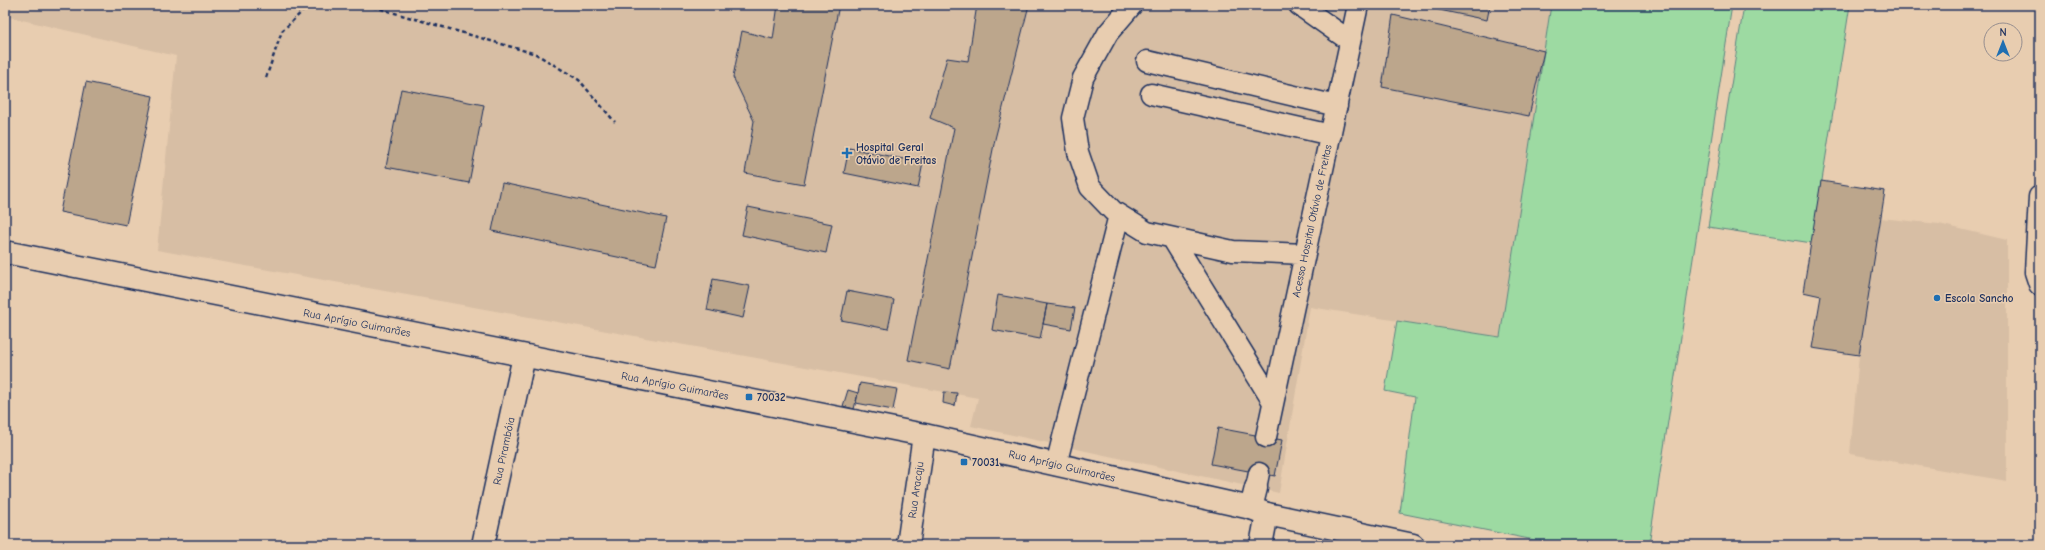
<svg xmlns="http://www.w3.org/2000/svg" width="2045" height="550" viewBox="0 0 2045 550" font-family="'Comic Neue',sans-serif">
<rect width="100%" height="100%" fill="#e8cdb0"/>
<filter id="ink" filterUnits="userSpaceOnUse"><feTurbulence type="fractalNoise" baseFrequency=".025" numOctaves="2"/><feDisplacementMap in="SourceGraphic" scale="8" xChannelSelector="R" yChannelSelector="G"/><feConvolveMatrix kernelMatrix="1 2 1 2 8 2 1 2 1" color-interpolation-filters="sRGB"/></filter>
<g filter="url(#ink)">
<!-- built -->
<path fill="#d7bea4" d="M5,5H1551L1500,337L1310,307L1279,493L971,426L978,398L157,250L176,56L5,16Z
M1880,218L1939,224L2007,240V481L1850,454L1859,355Z"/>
<!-- green -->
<path fill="#9ddaa2" stroke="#5c8480" d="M1551,5H1732L1649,545H1559L1400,513L1415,397L1385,391L1397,321L1500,337Z
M1744,5H1850L1812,243L1708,227Z"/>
<!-- building -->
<path fill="#bca68c" stroke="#1b2f5e" d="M778,5H839L804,184L745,173L754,121L733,77L742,31L773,39Z
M977,5H1029L995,139L950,369L908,360L954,128L930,118L947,58L968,61Z
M1426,5H1490L1487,20L1425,7Z
M1393,15L1544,51L1529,116L1382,87Z
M86,82L153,96L126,225L60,212Z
M401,89L484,105L469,183L386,167Z
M849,148L923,163L918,188L844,173Z
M1821,181L1885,191L1859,355L1812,348L1821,296L1803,292Z
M502,183L666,218L656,265L492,231Z
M748,207L832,224L826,253L742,235Z
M713,279L750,286L743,318L707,310Z
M847,291L894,300L888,329L841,320Z
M998,295L1047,304L1040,339L992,330Z
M1047,304L1075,308L1071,329L1043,324Z
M860,383L897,389L893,410L856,403Z
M848,390L858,393L854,409L843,406Z
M944,392L957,393L955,406L943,403Z
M1218,428L1282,440L1275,476L1211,464Z"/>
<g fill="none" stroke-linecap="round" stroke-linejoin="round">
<defs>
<path id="service" d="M1132,5L1108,33L1083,78L1073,118L1078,152L1090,187L1113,211L1147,232L1233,251L1304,254
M1299,5L1350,41
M1147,61L1337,106
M1151,94L1331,135
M1172,238L1273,402
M1266,437L1358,5
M1056,465L1119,215
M1256,488L1259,473"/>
<path id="minor" d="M2040,197L2036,272L2040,284
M1251,508L1256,488
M483,545L524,356
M908,545L924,435
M1261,545L1267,514"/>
<path id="tertiary" d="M5,252L924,435L1251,508L1267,514L1413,545"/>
</defs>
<!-- service casing -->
<use href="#service" stroke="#1b2f5e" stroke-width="23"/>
<!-- minor casing -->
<use href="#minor" stroke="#1b2f5e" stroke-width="25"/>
<!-- tertiary casing -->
<use href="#tertiary" stroke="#1b2f5e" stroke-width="25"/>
<!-- path -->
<path stroke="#1b2f5e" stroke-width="2.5" stroke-dasharray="4 3" stroke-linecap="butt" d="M367,5L536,54L579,80L615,122
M266,78L282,31L309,5"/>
<!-- service -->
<use href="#service" stroke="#e8cdb0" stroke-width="20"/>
<!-- minor -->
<use href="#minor" stroke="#e8cdb0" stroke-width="22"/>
<!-- tertiary -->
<use href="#tertiary" stroke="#e8cdb0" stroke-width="22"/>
</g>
</g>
<!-- markers -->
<g fill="#1f6fb2" stroke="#e8cdb0" stroke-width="1.5">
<path d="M845 147h4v4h4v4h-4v4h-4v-4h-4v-4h4z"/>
<circle cx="1937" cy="298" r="4"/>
<rect x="745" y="393" width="8" height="8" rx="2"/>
<rect x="960" y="458" width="8" height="8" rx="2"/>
</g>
<g text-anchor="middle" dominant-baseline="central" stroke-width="3" stroke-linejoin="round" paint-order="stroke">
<!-- poi labels -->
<g font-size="11" font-weight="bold" fill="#1b2f5e" stroke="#e8cdb0" text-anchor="start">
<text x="856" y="147">Hospital Geral<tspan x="856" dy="13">Otávio de Freitas</tspan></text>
<text x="1945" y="298">Escola Sancho</text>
<text x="757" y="397">70032</text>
<text x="972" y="462">70031</text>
</g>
<!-- street labels -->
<g font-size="11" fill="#1b2f5e" stroke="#e8cdb0">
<text transform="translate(1312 221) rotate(-78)">Acesso Hospital Otávio de Freitas</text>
<text transform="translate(357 323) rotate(11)">Rua Aprígio Guimarães</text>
<text transform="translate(675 386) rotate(11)">Rua Aprígio Guimarães</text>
<text transform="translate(504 451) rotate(-78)">Rua Pirambóia</text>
<text transform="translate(1062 466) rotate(13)">Rua Aprígio Guimarães</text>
<text transform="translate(916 490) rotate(-82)">Rua Aracaju</text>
</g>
</g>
<!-- margin -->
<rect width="2045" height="550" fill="none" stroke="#e8cdb0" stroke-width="20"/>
<rect x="10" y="10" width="2025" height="530" fill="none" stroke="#1b2f5e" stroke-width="1.5" filter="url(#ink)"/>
<!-- north arrow -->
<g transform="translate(2003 42)"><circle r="19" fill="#e8cdb0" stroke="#968e8f"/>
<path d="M0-3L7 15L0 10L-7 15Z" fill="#1f6fb2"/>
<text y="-6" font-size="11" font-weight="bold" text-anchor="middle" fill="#1b2f5e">N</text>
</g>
</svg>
